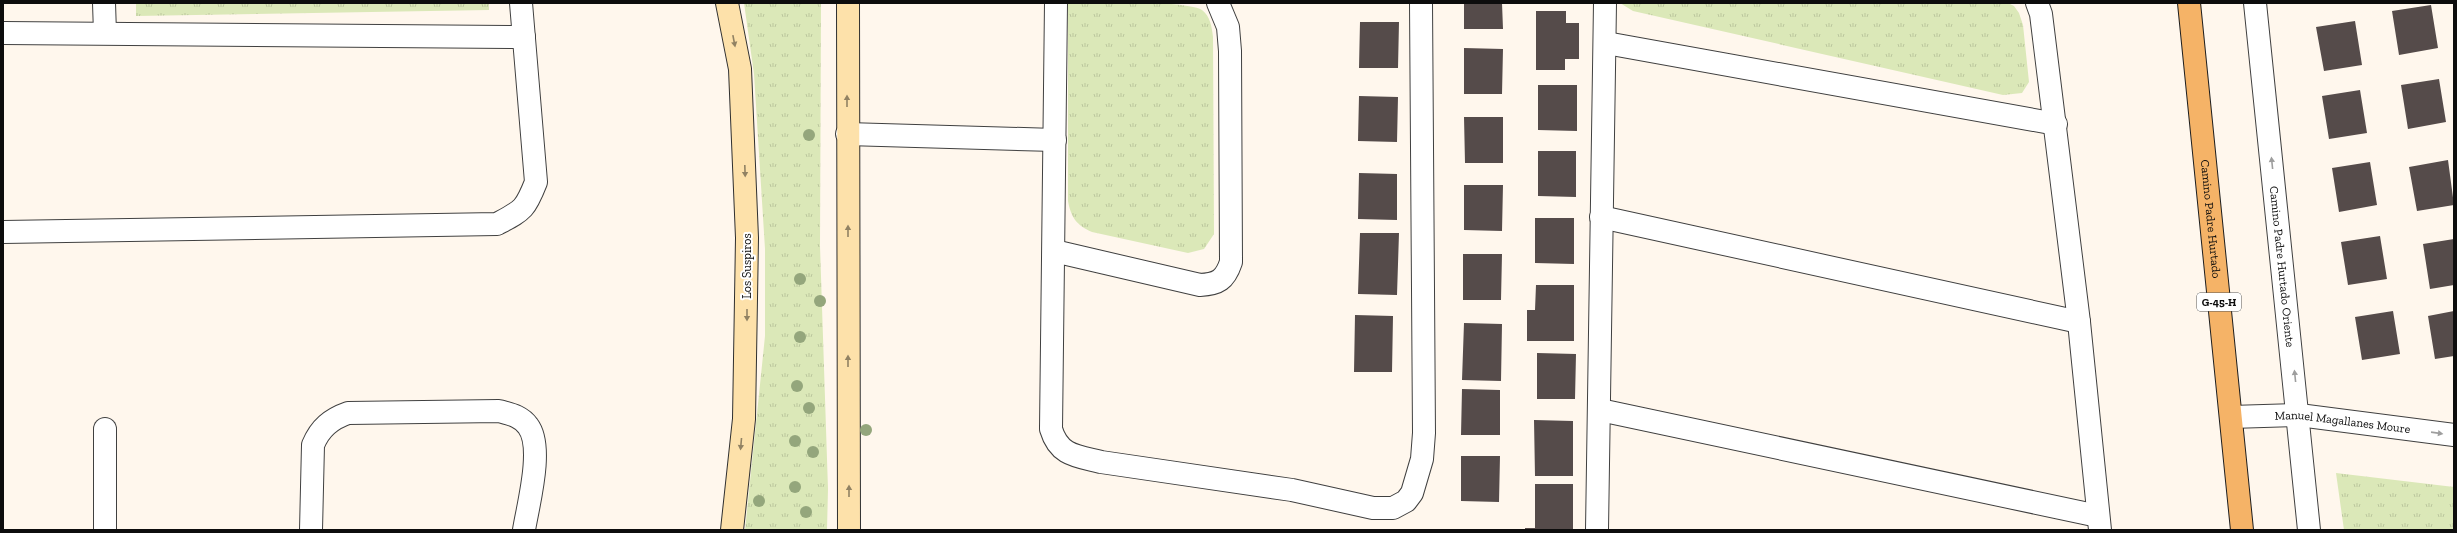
<svg xmlns="http://www.w3.org/2000/svg" width="2457" height="533" viewBox="0 0 2457 533" font-family="'Zilla Slab',serif">
<defs>
<pattern id="grass-tufts" width="24" height="20" patternUnits="userSpaceOnUse"><rect width="24" height="20" fill="#dbe8b8"/><path d="M3 7l-1-3M5 7V3M7 7l1-3M15 17l-1-3M17 17v-4M19 17l1-3" fill="none" stroke="#bbc69d"/></pattern>
</defs>
<rect width="100%" height="100%" fill="#fff7ed"/>
<!-- grass -->
<path fill="url(#grass-tufts)" d="M136,3H489V10L136,16Z
M744,3H821L820,246L828,489L827,530H745L765,336V249L754,74Z
M1068,3C1093,3 1185,0 1202,10C1210,16 1212,27 1213,37L1214,234L1204,249L1188,253L1092,232C1076,225 1071,217 1068,201Z
M1620,3H2008L2014,6L2019,13L2023,25L2029,82L2022,93L2003,95L1633,11Z
M2336,473L2454,487V530H2344Z"/>
<!-- building -->
<path fill="#554b4a" d="M1464,3H1502L1503,29H1464Z
M2431,5L2438,48L2399,55L2392,11Z
M1536,11H1566V23H1579V59H1565V70H1536Z
M2355,21L2362,65L2324,71L2316,27Z
M1360,22H1399L1398,68H1359Z
M1464,48L1503,49L1502,94H1464Z
M2439,79L2446,122L2408,129L2401,85Z
M1538,85H1577V131L1538,130Z
M2360,90L2367,133L2329,139L2322,96Z
M1359,96L1398,97L1397,142L1358,141Z
M1464,117H1503V163H1465Z
M1538,151H1576V197L1538,196Z
M2448,160L2454,205L2417,211L2409,167Z
M2370,162L2377,205L2339,212L2332,168Z
M1359,173L1397,174V220L1358,219Z
M1464,185H1503L1502,231L1464,230Z
M1535,218H1574V264L1535,263Z
M1360,233H1399L1397,295L1358,294Z
M2380,236L2387,279L2348,285L2341,242Z
M2454,239V285L2430,289L2423,244Z
M1463,254H1502L1501,300H1463Z
M1536,285H1574V341H1527V310H1535Z
M2393,311L2400,354L2362,360L2355,317Z
M2454,311V356L2435,359L2428,316Z
M1355,315L1393,316L1392,372H1354Z
M1464,323L1502,324L1501,381L1462,380Z
M1537,353L1576,354L1575,399H1537Z
M1462,389L1500,390V435H1461Z
M1534,420L1573,421V476H1535Z
M1461,456H1500L1499,502L1461,501Z
M1535,484H1573V530H1525V528H1535Z"/>
<g fill="none" stroke-linecap="round" stroke-linejoin="round">
<defs>
<g id="street">
<path d="M104,3L105,33"/>
<path d="M1056,3L1051,429C1059,456 1077,456 1101,462L1292,490L1373,508H1393L1406,501L1412,493L1422,459L1424,433L1421,3"/>
<path d="M2037,3L2041,14L2079,322L2100,530"/>
<path id="s1" d="M2255,3L2309,530"/>
<path d="M3,33L524,37"/>
<path d="M1606,43L2056,124"/>
<path d="M847,134L1055,140"/>
<path d="M1601,217L2079,322"/>
<path d="M3,232L497,224C523,210 525,210 536,182L521,3"/>
<path d="M1054,251L1200,285C1218,284 1225,280 1231,262L1230,51L1228,27L1218,3"/>
<path d="M1600,410L2098,516"/>
<path id="s2" d="M2231,417L2299,415L2454,435"/>
<path d="M105,530V429"/>
<path d="M311,530L313,445C320,428 331,419 348,413L499,411C510,414 521,416 528,426C544,447 528,505 524,530"/>
<path d="M1597,530L1605,3"/>
</g>
<path id="secondary" d="M727,3L740,69L747,238L744,419L732,530
M848,3L849,530"/>
<g id="primary">
<path id="s3" d="M2189,3L2242,530"/>
</g>
</defs>
<!-- street casing -->
<use href="#street" stroke="#404040" stroke-width="24"/>
<!-- secondary casing -->
<use href="#secondary" stroke="#2f2f2f" stroke-width="24"/>
<!-- primary casing -->
<use href="#primary" stroke="#1e1e1e" stroke-width="24"/>
<!-- street -->
<use href="#street" stroke="#fff" stroke-width="22"/>
<!-- secondary -->
<use href="#secondary" stroke="#fde1aa" stroke-width="22"/>
<!-- primary -->
<use href="#primary" stroke="#f5b367" stroke-width="22"/>
</g>
<!-- trees -->
<g fill="#94a67c">
<circle cx="809" cy="135" r="6"/>
<circle cx="800" cy="279" r="6"/>
<circle cx="820" cy="301" r="6"/>
<circle cx="800" cy="337" r="6"/>
<circle cx="797" cy="386" r="6"/>
<circle cx="809" cy="408" r="6"/>
<circle cx="866" cy="430" r="6"/>
<circle cx="795" cy="441" r="6"/>
<circle cx="813" cy="452" r="6"/>
<circle cx="795" cy="487" r="6"/>
<circle cx="759" cy="501" r="6"/>
<circle cx="806" cy="512" r="6"/>
</g>
<!-- one-way arrows -->
<defs><path id="oneway-solid" d="M-6-.8H1V-3.2L6.5 0L1 3.2V.8H-6Z"/></defs>
<g fill="#918263">
<use href="#oneway-solid" transform="translate(734 41) rotate(79)"/>
<use href="#oneway-solid" transform="translate(847 101) rotate(-90)"/>
<use href="#oneway-solid" transform="translate(745 171) rotate(88)"/>
<use href="#oneway-solid" transform="translate(848 231) rotate(-90)"/>
<use href="#oneway-solid" transform="translate(747 315) rotate(90)"/>
<use href="#oneway-solid" transform="translate(848 361) rotate(-90)"/>
<use href="#oneway-solid" transform="translate(741 444) rotate(95)"/>
<use href="#oneway-solid" transform="translate(849 491) rotate(-90)"/>
</g>
<g fill="#9e9e9e">
<use href="#oneway-solid" transform="translate(2272 163) rotate(-96)"/>
<use href="#oneway-solid" transform="translate(2295 376) rotate(-96)"/>
<use href="#oneway-solid" transform="translate(2437 433) rotate(8)"/>
</g>
<g text-anchor="middle" dominant-baseline="central" stroke-width="4" stroke-linejoin="round" paint-order="stroke">
<!-- shield labels -->
<rect fill="#fff" stroke="#565656" stroke-width="1" x="2197" y="293" width="44" height="18" rx="3"/>
<g font-size="11" font-weight="bold" fill="#0d0d0d">
<text x="2219" y="302">G-45-H</text>
</g>
<!-- street labels -->
<g font-size="12" fill="#0d0d0d" stroke="#fff">
<text stroke="none"><textPath href="#s3" startOffset="217">Camino Padre Hurtado</textPath></text>
<text transform="translate(747 266) rotate(-90)">Los Suspiros</text>
<text stroke="none"><textPath href="#s1" startOffset="265">Camino Padre Hurtado Oriente</textPath></text>
<text stroke="none"><textPath href="#s2" startOffset="112">Manuel Magallanes Moure</textPath></text>
</g>
</g>
<!-- border -->
<rect width="2457" height="533" fill="none" stroke="#0d0d0d" stroke-width="8"/>
</svg>
